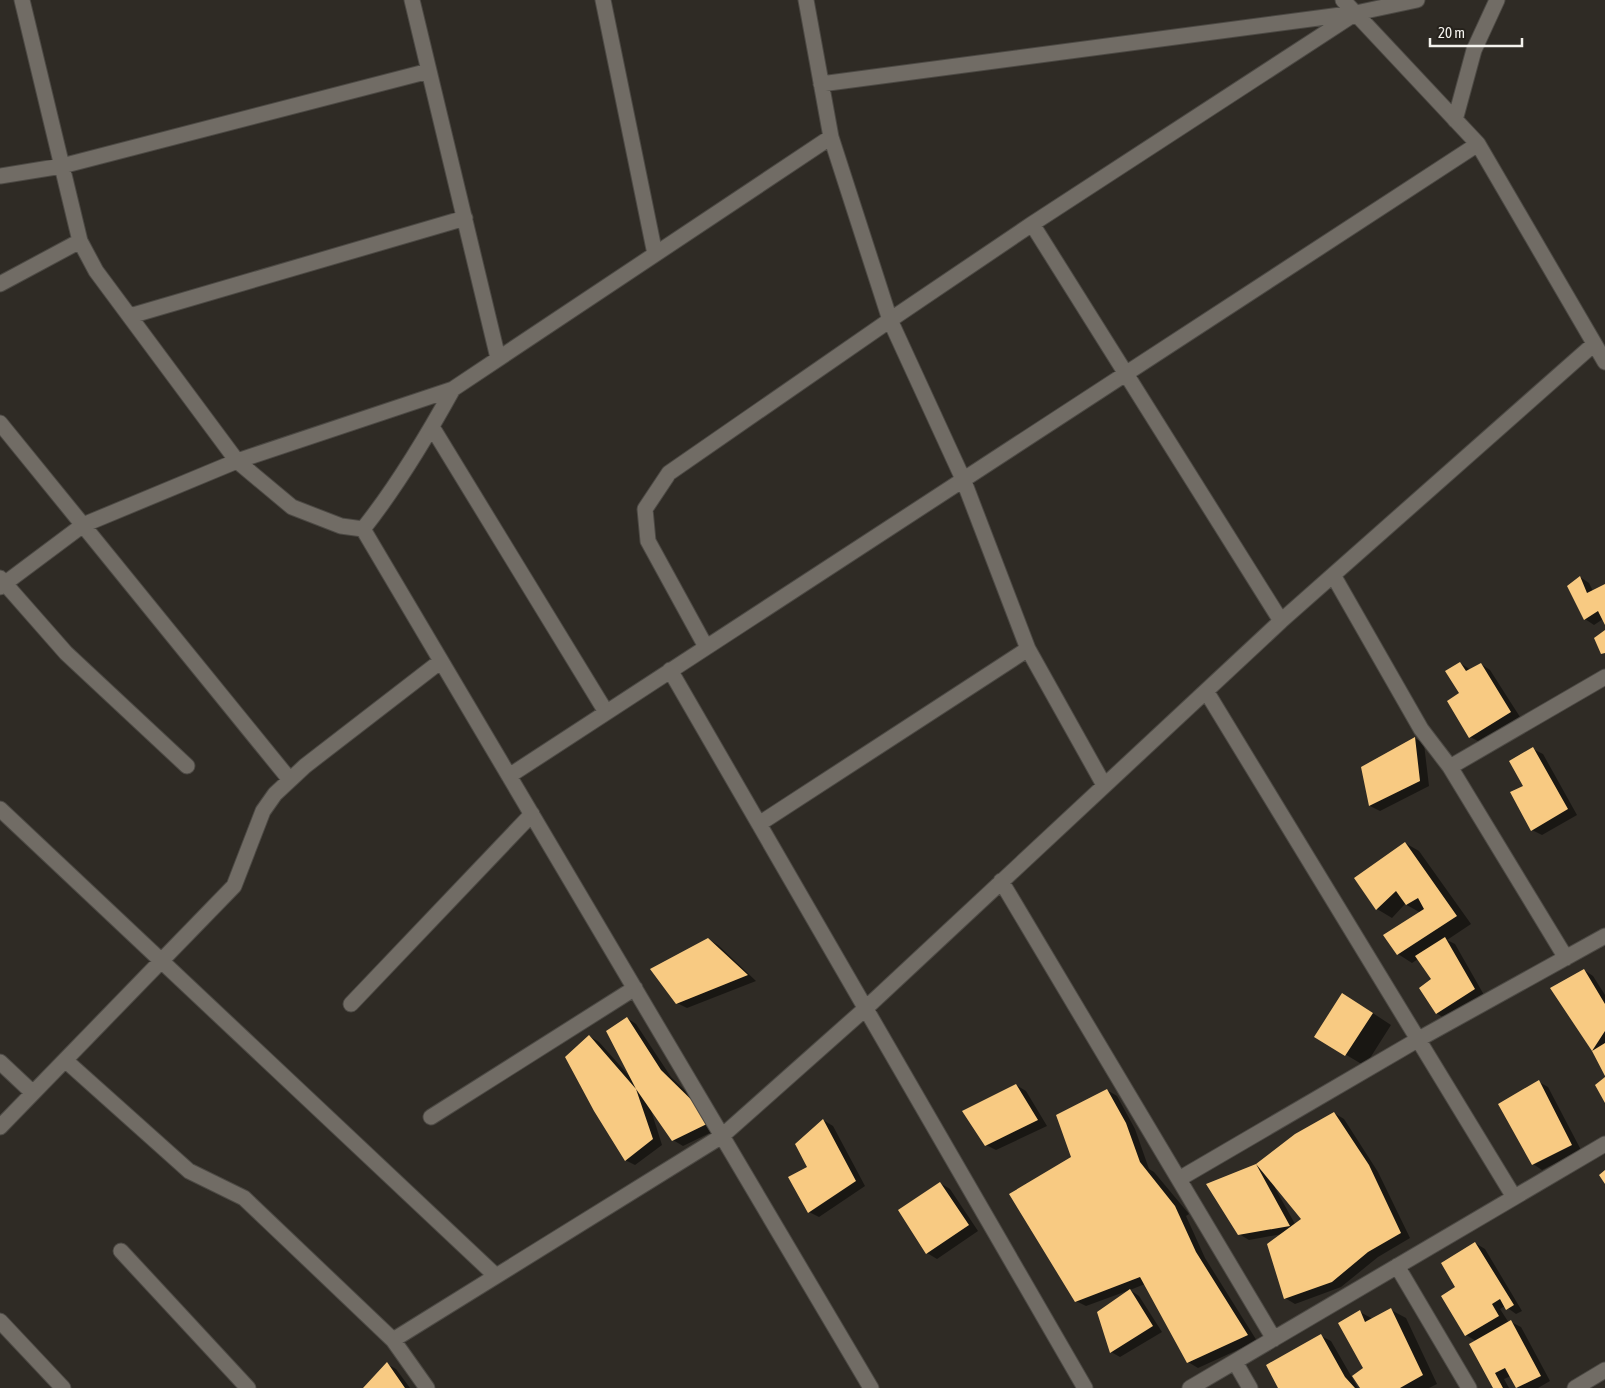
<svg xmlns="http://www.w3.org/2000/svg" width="1605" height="1388" viewBox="0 0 1605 1388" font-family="'Asap Condensed',sans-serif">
<rect width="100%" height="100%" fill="#2f2b25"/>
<!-- shadow -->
<path fill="#0007" fill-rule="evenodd" d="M1580,577L1589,583L1593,591L1605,585V622L1603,619L1594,625L1585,619Z
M1460,663L1471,670L1481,664L1490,670L1520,717L1480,742L1470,737L1460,693Z
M1415,738L1424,744L1429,786L1380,811L1370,806L1362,767Z
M1533,749L1543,754L1577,815L1542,835L1532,830L1525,786Z
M1405,843L1419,851L1471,924L1447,940L1455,944L1484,995L1446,1019L1436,1013L1432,979L1418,959L1412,963L1398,954L1421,913L1405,904L1392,918L1377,909L1356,878Z
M708,939L718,945L756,981L687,1008L677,1003Z
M1584,970L1593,976L1605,995V1073L1593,1051L1552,989Z
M1362,1006L1391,1025L1365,1066L1316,1037Z
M627,1018L636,1024L671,1077L722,1127L683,1146L673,1140L650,1107L662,1145L635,1165L625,1160L589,1036L599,1042L631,1078Z
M1539,1082L1548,1087L1581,1150L1542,1170L1533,1164Z
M1016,1085L1026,1091L1047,1126L996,1150L986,1145Z
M1107,1090L1117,1096L1135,1129L1149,1169L1154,1172L1189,1214L1186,1216L1205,1258L1257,1341L1198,1368L1188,1362L1145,1284L1130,1290L1139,1296L1162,1332L1120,1357L1111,1352L1127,1291L1086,1306L1076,1301L1073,1158Z
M1334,1113L1344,1119L1378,1172L1410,1238L1378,1257L1341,1287L1295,1304L1285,1298L1282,1234L1249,1240L1239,1234L1208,1185L1257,1165L1296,1135ZM1276,1187L1303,1219L1295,1224L1275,1188Z
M823,1120L833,1126L865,1186L819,1217L809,1212V1168Z
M940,1183L950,1189L978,1231L937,1259L927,1253Z
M1475,1243L1485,1249L1522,1311L1516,1314L1505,1306L1500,1309L1509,1323L1511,1322L1521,1327L1550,1381L1538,1388H1518L1511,1376L1504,1379L1509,1388H1494L1476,1341L1466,1335L1457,1287Z
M1391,1310L1406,1318L1437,1384L1429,1388H1361L1364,1368L1360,1312L1373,1319Z
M1321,1336L1331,1341L1358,1388H1280Z
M387,1364L396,1369L410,1388H364Z"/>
<!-- building -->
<path fill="#f8ca82" d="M1580,576L1587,593L1605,584V625L1598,611L1584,620L1567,586Z
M1605,630V653L1601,654L1594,638Z
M1460,662L1466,671L1481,663L1511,712L1469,738L1447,701L1459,693L1445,671Z
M1415,737L1420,781L1369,806L1361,767Z
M1533,747L1568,809L1531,831L1510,792L1523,786L1509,761Z
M1405,842L1457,916L1397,955L1383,935L1424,909L1418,898L1406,905L1396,891L1376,910L1354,878Z
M1445,937L1475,989L1436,1014L1419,988L1431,979L1415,956Z
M708,938L748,975L676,1004L650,969Z
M1584,969L1605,1004V1031L1592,1051L1550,988Z
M1342,993L1373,1013L1345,1056L1314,1037Z
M627,1017L661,1070L713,1121L672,1141L636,1089L606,1031Z
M589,1035L636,1089L653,1139L625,1161L594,1111L565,1057Z
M1605,1043V1076L1592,1051Z
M1605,1077V1103L1595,1085Z
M1539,1080L1572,1145L1532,1165L1498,1104Z
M1016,1084L1038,1120L985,1146L962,1111Z
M1107,1089L1126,1123L1140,1162L1175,1206L1196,1252L1248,1335L1187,1363L1140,1277L1075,1302L1009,1194L1071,1157L1056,1115Z
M1334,1112L1369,1165L1401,1233L1368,1252L1332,1282L1284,1299L1267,1244L1301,1219L1256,1164L1295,1134Z
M823,1119L856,1181L808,1213L788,1177L807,1167L795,1144Z
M1256,1164L1290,1226L1238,1235L1206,1184Z
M1605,1170V1184L1599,1175Z
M940,1182L969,1225L926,1254L898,1210Z
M1475,1242L1514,1305L1506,1310L1500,1299L1492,1304L1499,1316L1465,1336L1441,1296L1455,1287L1441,1263Z
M1130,1289L1153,1326L1110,1353L1097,1312Z
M1391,1308L1423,1375L1400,1388H1360L1352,1376L1363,1368L1338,1323L1360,1310L1365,1322Z
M1511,1320L1541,1376L1516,1388L1505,1368L1495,1373L1503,1388H1493L1469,1344Z
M1321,1334L1345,1377L1355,1388H1278L1266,1365Z
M387,1362L405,1388H363Z"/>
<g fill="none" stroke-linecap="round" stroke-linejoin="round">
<defs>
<path id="minor" d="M22,0L80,241L96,271L237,461L292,507L341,526L363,529
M412,0L498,358
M603,0L655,254
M806,0L831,137L890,320L963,479L1028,649L1104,785
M1343,0L1478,144L1605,362
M821,84L1356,13L1417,0
M1455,120L1474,50L1497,0
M0,176L62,166L429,71
M1032,224L1281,621
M0,284L80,241
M130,316L465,218
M0,423L290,780
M432,427L606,712
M363,529L871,1388
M363,529C398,485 426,438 453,389
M1333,575L1421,729L1450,767L1566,958
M0,578L66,653L187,766
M0,587L83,525L237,461L453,389L831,137
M706,647L648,541L645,509L669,473L890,320L1032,224L1356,13
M670,670L1085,1388
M1206,691L1514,1197
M1450,767L1605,677
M509,776L1478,144
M0,809L496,1276
M759,824L1028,649
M1001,881L1274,1339
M351,1004L532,814
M65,1060L189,1171L244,1198L393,1340L427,1388
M0,1062L33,1093
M431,1117L635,988
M0,1127L234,886L263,811L275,794L305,766L441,661
M1179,1179L1419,1039L1605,936
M121,1251L248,1388
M1397,1266L1469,1388
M0,1321L63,1388
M393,1340L722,1136L866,1008L1281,621L1594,344
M1235,1362L1250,1388
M1190,1388L1605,1144
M1575,1388L1605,1370"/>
</defs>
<!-- minor casing -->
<use href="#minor" stroke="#4c4944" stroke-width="17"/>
<!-- minor -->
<use href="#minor" stroke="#716c65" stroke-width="15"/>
</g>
<!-- scale -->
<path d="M1430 38v8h92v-8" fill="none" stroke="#f4f2ed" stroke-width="2.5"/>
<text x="1438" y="38" font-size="15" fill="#f4f2ed" stroke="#25211b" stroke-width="4" paint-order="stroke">20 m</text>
</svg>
